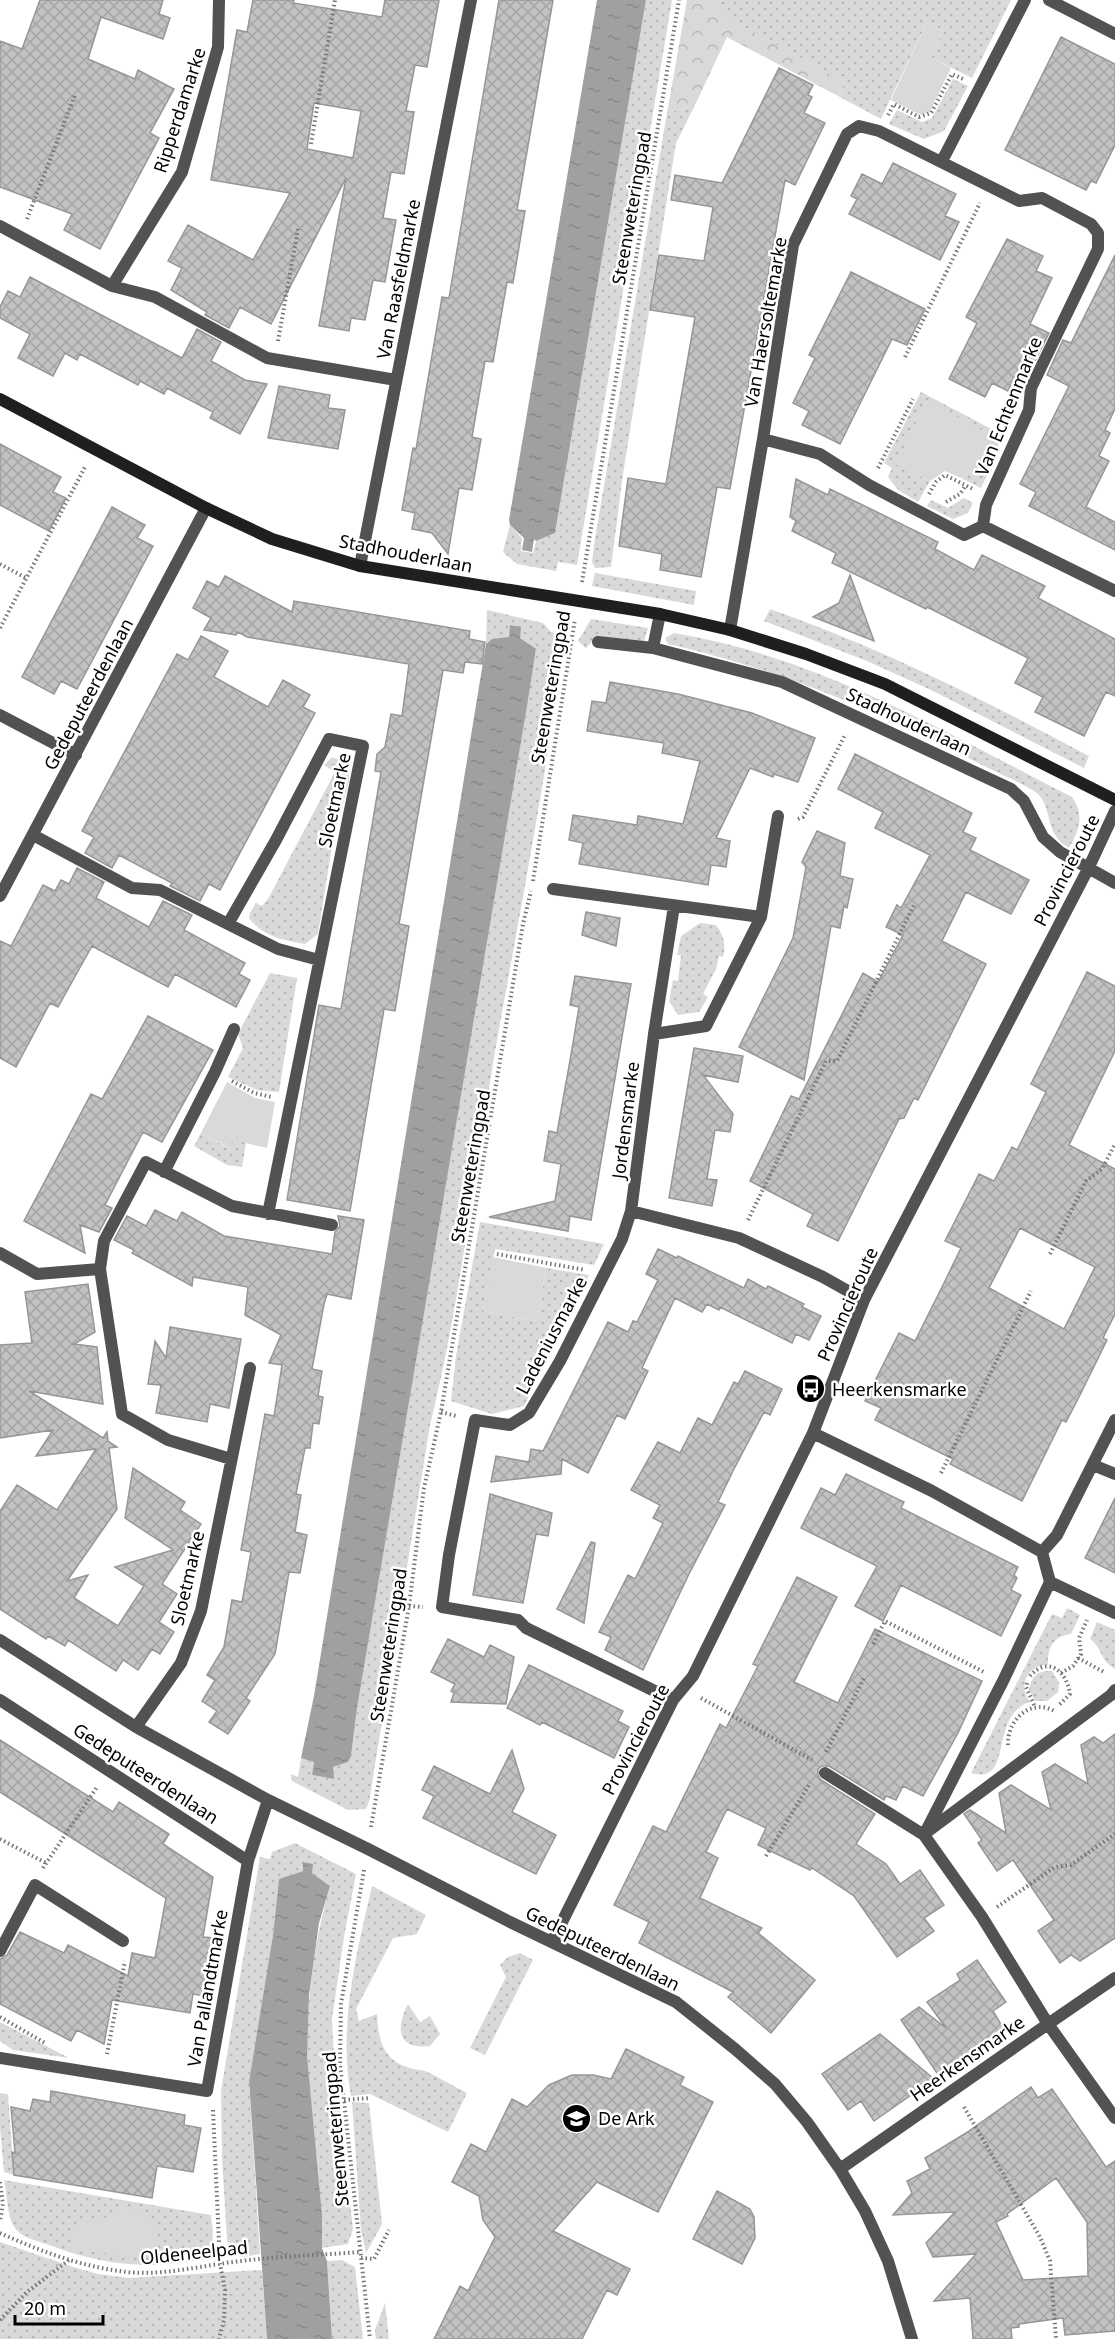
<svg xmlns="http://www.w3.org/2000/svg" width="1115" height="2339" viewBox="0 0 1115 2339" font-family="'Noto Sans',sans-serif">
<defs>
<pattern id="grass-dots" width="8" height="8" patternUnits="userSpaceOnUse" patternTransform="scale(1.5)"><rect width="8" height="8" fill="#d9d9d9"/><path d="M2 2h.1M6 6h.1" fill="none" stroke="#b8b8b8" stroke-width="1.8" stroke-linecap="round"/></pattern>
<pattern id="forest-crowns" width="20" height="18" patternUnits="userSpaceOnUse" patternTransform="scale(1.5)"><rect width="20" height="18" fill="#d9d9d9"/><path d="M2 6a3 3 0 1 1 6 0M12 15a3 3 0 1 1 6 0" fill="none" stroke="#b8b8b8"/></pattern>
<pattern id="water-ripples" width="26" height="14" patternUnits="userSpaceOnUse" patternTransform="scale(1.5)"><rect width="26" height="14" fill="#a0a0a0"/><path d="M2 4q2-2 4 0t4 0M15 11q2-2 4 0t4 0" fill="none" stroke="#888"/></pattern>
<pattern id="building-cross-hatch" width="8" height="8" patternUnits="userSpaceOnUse" patternTransform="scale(1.5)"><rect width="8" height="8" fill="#c2c2c2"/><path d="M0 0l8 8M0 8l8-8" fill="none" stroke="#a5a5a5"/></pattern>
</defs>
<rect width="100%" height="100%" fill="#fff"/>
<!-- grass -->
<path fill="url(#grass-dots)" d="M646,0H672L577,565L558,562L556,571L517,564L503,552L510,525L522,538L521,551L533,553L536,541L555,533Z
M721,0H1011L972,78L930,57L943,31L927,22L881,119L838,96L845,82L725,17L719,5Z
M953,79L968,86L944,131L924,139L889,124L897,110L922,122L932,118Z
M695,105L676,143L623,474L611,567L595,568L592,562L594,545L667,113Z
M921,392L999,433L998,452L981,488L961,478L969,473L977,476L989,453L927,401L896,464L930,481L918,502L898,490L888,477L892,468L884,463Z
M964,498L973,503L968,513L953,519L927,506L931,500L948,508Z
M595,573L696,591L694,605L592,586Z
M770,609C881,648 984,700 1089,756L1084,768L931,690L867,661L764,621Z
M487,610L543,623L551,632L565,637C548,764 524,891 501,1018C476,1153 463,1292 430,1425L369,1802L366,1809L348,1810L292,1781L291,1774L298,1777L301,1758L314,1762L312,1775L333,1779V1767L347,1762L351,1756L357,1708L536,650L520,638L516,626L511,625L509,638L492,639L486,644Z
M591,619L648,628L644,641L597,636L586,648L578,641Z
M674,633C816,656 945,732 1072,797C1085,815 1079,830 1069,848C1044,834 1053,809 1038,794C1029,786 991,770 978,763C879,710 777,669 668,644L665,638Z
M332,757L345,763L349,771V781L333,840L318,934L305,944C283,940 262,936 249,918L250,913L256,903L262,906L268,899L335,772L324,765Z
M700,923L716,925C724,936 726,944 723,957L719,956L716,969L703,994L708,997L699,1012L678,1015L669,1001L673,980L678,981L681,955H677L681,936Z
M270,973L297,978L279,1092L257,1090L228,1077L243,1048L238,1034Z
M201,1133L228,1148L235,1136L246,1143L242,1167L227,1165L194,1146Z
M480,1222L604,1244L594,1265L495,1249L483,1311L537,1321L546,1268L589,1275L524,1406L492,1414L451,1401L456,1356Z
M1067,1608L1080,1615L1071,1634C1053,1636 1047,1649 1048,1665C1028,1664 1017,1687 1030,1702C993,1714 1009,1768 985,1774C981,1775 975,1774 971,1773L1052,1614L1062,1618Z
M1097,1622L1115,1630V1669C1099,1660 1104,1650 1090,1639Z
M1052,1671L1059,1682L1058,1692L1047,1701H1035L1029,1690C1031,1676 1038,1670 1052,1671Z
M295,1843L356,1874L344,1937L332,2019L334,2061L353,2229L348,2244L322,2248C322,2194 312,2142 308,2089C304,2020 311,1952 330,1886L312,1873L308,1864L304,1862L303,1871L279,1879L273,1935L249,2081L260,2254L242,2257L230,2251L227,2240L222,2158L221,2091L260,1857L270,1859L272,1852Z
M372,1886L426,1915L417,1934L393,1938L356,2009L359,2021L377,2014C378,2037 382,2059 407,2067C413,2070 419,2069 425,2071C439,2077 453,2086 467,2093L448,2132L370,2094L351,2096C338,2026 356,1955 372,1886Z
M520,1953L533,1960L485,2055L470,2048L506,1977L500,1965L508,1957Z
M408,2004L420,2022L430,2016L440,2034L430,2046C396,2050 396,2027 408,2004Z
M0,2022L69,2058L13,2050L0,2041Z
M0,2093L8,2094L14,2175L4,2172L0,2128Z
M352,2102L369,2103L382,2224L366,2253L361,2229Z
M4,2180L211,2215C213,2233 216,2246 203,2260C143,2269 106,2266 49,2245C36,2240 20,2238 13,2225C7,2214 7,2193 4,2180Z
M0,2242L73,2267L98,2274L129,2278L262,2270L267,2339H0Z
M342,2260L355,2267L363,2339H332L327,2261Z
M385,2303L389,2339H376L375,2330Z"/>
<!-- forest -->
<path fill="url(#forest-crowns)" d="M687,0H721L719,5L726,17L845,82L838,96L727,37L695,105L667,113Z"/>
<!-- green -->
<path fill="#d9d9d9" d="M927,22L943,31L930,57L951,68L930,111L921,115L891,100Z
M927,401L988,433L989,453L977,476L969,473L961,478L945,471L930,481L895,464Z
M227,1082L255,1098L275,1102L267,1148L246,1143L235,1136L229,1148L201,1133Z
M493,1257L546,1268L537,1321L483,1311Z
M128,2206L155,2219L156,2255L134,2257L72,2249V2226L102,2219Z"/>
<!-- water -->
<path fill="url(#water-ripples)" d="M597,0H646L555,533L536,541L534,539L532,552L522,550L524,538L510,525L509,520Z
M510,625L521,627L520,638L536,649L527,706L389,1520L357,1708L351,1756L348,1762L333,1767L334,1779L312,1775L314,1762L301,1758L314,1696L486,644L492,639L509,637Z
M303,1862L313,1864L312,1873L330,1886L319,1923L309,1995L307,2056L322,2216V2248L327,2261L332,2339H267L249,2081L273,1935L279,1879L303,1871Z"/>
<!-- building -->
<path fill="url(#building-cross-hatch)" stroke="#969696" stroke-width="1.5" fill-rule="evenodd" d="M40,0H163L159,14L170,18L163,39L101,17L88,59L135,79L138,70L174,89L150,133L159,138L100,249L64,230L72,214L0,187V41L22,49Z
M253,0H294L293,3L382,17L385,0H439L427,67L415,65L406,111L414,112L404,174L391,172L383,218L396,220L385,282L373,280L365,320L351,318L349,331L319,326L346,178L271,324L240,307L229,328L205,315L207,312L171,290L182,268L168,261L188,225L253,260L290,193L211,180L237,30L247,32ZM314,103L361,111L353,158L307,149Z
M499,0H553L517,210L525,211L513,283L507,282L493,362L485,361L472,437L481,439L472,490L459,488L448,554L432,533L412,529L415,513L402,510L413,448L416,449L442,297L449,298Z
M1061,37L1115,64V145L1096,183L1091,181L1086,190L1005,150Z
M779,68L813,85L808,95L812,97L804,113L825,123L795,185L785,180L730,489L717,487L701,577L660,570L662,554L619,546L628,478L666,484L695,317L650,310L659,255L704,261L713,207L671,200L675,175L722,183Z
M893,163L956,194L945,216L959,222L940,260L849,214L857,199L851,196L862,174L882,184Z
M1007,239L1043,256L1036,271L1052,278L1030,324L1049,333L1032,367L1022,362L1008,391L992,383L985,397L949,379L977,323L966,317Z
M1115,255V409L1105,430L1110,433L1099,456L1109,461L1086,507L1115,522V550L1029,506L1036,492L1020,484L1069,386L1047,375L1063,340L1071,343Z
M851,272L925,309L907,345L892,339L840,444L802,425L809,411L793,403L815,358L809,355Z
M30,277L182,358L197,329L221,342L211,361L245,380L267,384L240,434L210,418L213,412L167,388L164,394L140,381L138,385L80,354L77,360L65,353L53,376L18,358L30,334L0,318V307L8,291L20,297Z
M279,386L330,395L328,408L345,410L338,449L268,438Z
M0,444L61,477L53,492L66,498L49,531L0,505Z
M796,479L828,495L830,489L938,542L935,549L974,570L982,555L1045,586L1038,598L1115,639V696L1106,692L1084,736L1035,712L1043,697L1015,683L1028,658L927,607L926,609L832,563L836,553L792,531L796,521L790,517Z
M112,507L145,525L137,538L153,546L77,689L61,681L54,694L22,677Z
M850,575L874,641L813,617L839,603Z
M225,576L292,612L294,601L470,631L469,639L485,642L482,664L465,662L463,673L443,670L399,924L409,926L401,975L395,1011L384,1009L350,1211L287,1200L319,1005L341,1009L381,772L375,771L377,754L385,747L391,714L402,716L409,664L247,637L238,632L236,635L204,630L211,618L193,608L207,581L219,587Z
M201,636L228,651L214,677L268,707L283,680L310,695L303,707L315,713L220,890L209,884L200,901L170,886L172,883L119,855L112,868L85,853L94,837L82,831L177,654L188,660Z
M610,682L678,694L752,713L815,738L798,782L774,774L773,777L750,768L716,838L730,841L726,867L711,865L708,885L579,864L583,843L569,840L573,815L637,825L638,816L683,824L700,761L662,753L664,743L587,731L592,701L606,703Z
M855,754L972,813L963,832L976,838L970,850L1029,880L1011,914L966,892L942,941L986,964L918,1100L914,1098L904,1118L899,1119L838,1241L807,1226L813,1214L750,1181L791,1096L799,1099L863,973L878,982L903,935L886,927L897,905L901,908L930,855L875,828L883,812L838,789Z
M817,831L845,843L840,876L853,879L847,908L844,906L840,928L831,926L804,1080L739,1047L793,938L806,867L802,862Z
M77,868L104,882L96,898L149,927L163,901L192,915L184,930L245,963L239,974L250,980L236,1007L175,974L168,987L92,946L58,1007L50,1003L16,1067L0,1058V941L11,946L43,885L55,891L61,880L69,884Z
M586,912L620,918L616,946L582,935Z
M1087,972L1115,986V1051L1069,1145L1115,1169V1314L1103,1338L1107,1340L1077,1401L1066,1422L1062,1420L1022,1501L950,1464L953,1459L875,1420L881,1408L865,1401L899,1333L915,1341L944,1283L961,1248L945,1241L979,1174L994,1181L1012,1147L1017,1150L1046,1092L1031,1084ZM1020,1228L1095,1267L1064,1329L989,1288Z
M575,976L631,984L591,1220L570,1216L568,1231L489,1217L555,1201L561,1164L544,1161L549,1131L557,1133L571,1055L579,1007L570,1005Z
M148,1016L213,1050L162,1142L143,1132L105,1205L112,1208L99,1232L80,1225L85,1253L24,1221L91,1094L102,1099Z
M694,1048L743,1056L738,1082L703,1075L733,1114L730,1132L715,1130L707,1179L717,1180L712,1206L669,1198Z
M155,1210L177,1221L182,1212L224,1236L332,1254L335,1232L340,1226L338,1216L364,1220L351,1299L327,1294L324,1304L312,1369L322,1371L318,1396L323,1397L319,1424L313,1423L310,1448H305L296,1494L301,1495L295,1532L307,1535L300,1573L289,1572L275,1654L246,1698L250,1701L228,1734L209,1722L217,1711L202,1701L215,1680L207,1675L224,1647L232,1600L242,1602L251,1552L241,1550L265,1414L274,1416L282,1365L269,1363L281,1335L245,1315L248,1287L193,1277L192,1286L132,1253L134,1250L114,1240L127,1216L146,1226Z
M658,1249L677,1258L678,1256L744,1288L748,1279L766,1289L768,1286L804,1304L802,1307L821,1316L809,1340L796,1334L792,1343L720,1307L719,1310L707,1304L702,1312L675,1298L642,1368L648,1371L625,1419L617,1415L588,1473L562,1459L561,1474L491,1482L496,1456L529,1462L531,1449L543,1451L608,1322L628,1332L633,1321L637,1322L658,1280L646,1274Z
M88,1284L95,1332L74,1344L97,1347L103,1404L29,1391L103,1438L107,1432L108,1441L117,1447L109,1448L117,1509L67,1581L88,1575L74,1598L118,1626L144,1586L115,1567L173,1550L125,1518L133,1468L185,1502L180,1510L201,1524L162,1584L177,1594L159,1622L174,1632L160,1654L152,1649L138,1670L123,1660L116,1671L68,1640L65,1646L48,1636L46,1639L0,1609V1511L17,1485L57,1510L96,1449L36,1456L53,1430L0,1438V1345L32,1343L25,1292Z
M170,1327L241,1339L229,1408L210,1404L207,1422L156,1413L161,1385L148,1384L155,1341L166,1358Z
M745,1371L782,1389L770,1415L764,1412L734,1469L718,1502L725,1505L689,1574L643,1670L605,1650L611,1637L599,1632L628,1575L635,1579L663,1523L653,1518L660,1505L631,1490L658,1442L680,1453L698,1418L712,1425L734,1382L738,1384Z
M846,1474L904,1502L901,1508L1018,1567L1014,1575L1017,1578L1011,1590L1021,1595L1001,1636L901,1585L883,1621L855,1606L877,1566L801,1528L821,1488L835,1495Z
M490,1494L552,1513L548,1536L536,1534L523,1603L473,1595Z
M1115,1498V1573L1085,1558Z
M591,1542L595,1543L584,1623L557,1609Z
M797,1577L837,1597L794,1682L838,1703L875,1629L982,1681L958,1733L923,1796L903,1786L896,1800L886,1796L884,1800L829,1766H822L818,1769V1776L821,1780L875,1814L856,1844L886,1864L900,1884L920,1870L944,1905L924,1918L934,1931L897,1957L854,1896L812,1868L810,1870L758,1845L766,1828L727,1809L706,1852L718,1858L700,1898L762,1928L758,1933L815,1980L771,2033L728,1997L733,1992L639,1943L649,1922L614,1905L653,1826L666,1832L720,1724L726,1728L758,1666L753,1664Z
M448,1639L484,1657L490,1645L514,1657L506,1704L451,1702L454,1693L451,1691L455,1684L431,1672Z
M529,1665L623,1711L618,1721L629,1727L614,1758L542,1722L540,1725L507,1708Z
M1115,1734V1938L1080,1961L1071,1955L1060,1963L1038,1931L1054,1920L1013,1860L997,1871L978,1843L982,1840L964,1814L970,1810L1006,1833L999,1793L1011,1785L1051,1810L1042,1772L1055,1764L1088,1784L1081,1745L1094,1737L1103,1743Z
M0,1740L113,1812L119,1802L169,1834L163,1844L213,1877L203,1937L215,1938L205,1996L193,1994L190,2013L112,2000L104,2044L77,2030L71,2041L0,2004V1959L7,1955L20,1932L64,1953L68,1945L128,1976L132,1953L155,1958L166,1898L0,1792Z
M512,1750L524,1789L512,1812L556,1835L536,1874L423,1818L434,1796L422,1790L434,1766L490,1794Z
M977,1960L1006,2002L993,2011L1005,2031L939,2076L901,2020L919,2007L946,2028L927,2002L960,1980L957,1974Z
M880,2034L934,2079L874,2121L861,2101L848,2110L822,2074Z
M626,2049L684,2077L680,2085L713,2102L658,2212L597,2182L553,2231L630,2269L617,2295L607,2290L582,2339H434L460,2286L468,2291L495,2237L483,2220L479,2196L452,2182L471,2144L486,2152L512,2099L527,2107L549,2085L572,2075H593L611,2079Z
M1031,2087L1038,2098L1052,2089L1106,2167L1115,2161V2331L1065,2335L1063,2318L1019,2324V2327L1011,2328L1012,2339H973L970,2298L934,2301L976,2254L933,2257L926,2243L955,2212L893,2215L912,2193L907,2181L930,2169L925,2158L966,2133ZM1056,2178L1087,2222L1088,2276L1023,2280L996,2222L1008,2216L1007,2214Z
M51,2091L185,2115L184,2125L201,2128L193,2172L157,2166L152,2198L14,2175L12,2152L15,2153L11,2107L30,2111L33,2099L50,2102Z
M717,2191L750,2209L754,2217L755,2238L742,2264L693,2239Z"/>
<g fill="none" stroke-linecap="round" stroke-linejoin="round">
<!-- path -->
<path stroke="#747474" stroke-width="4" stroke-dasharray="1.5 3" stroke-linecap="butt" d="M888,115L894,104L919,117L931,113L952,74L963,79
M311,144L335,0
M27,219L75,95
M278,341L298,229
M905,357L980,203
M878,468L913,399
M929,494L936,482L945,475L973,489
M946,502L960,494L966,485
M0,564L26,578
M582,582L679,0
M0,628L85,467
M798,819L803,817L845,735
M533,881L575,619
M232,1081L254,1093L272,1097
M748,1220L826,1061H837L914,905
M497,1254L585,1270
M1050,1254L1086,1181L1102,1169L1115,1144
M441,1412L456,1416
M941,1473L1031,1291
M409,1606L423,1607
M873,1644L885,1621L984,1672
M1078,1658L1104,1672
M1061,1673L1073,1666L1081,1654L1079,1638L1087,1620
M1030,1676C1049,1655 1067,1672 1070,1694L1059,1705
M1027,1683L1026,1687L1035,1707
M701,1698L812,1760
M1008,1745C1007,1719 1032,1697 1056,1712
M826,1752L864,1678
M371,1827L409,1606L424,1488L441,1412L523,924L531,891
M0,1839L46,1863
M766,1856L809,1785
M43,1868L97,1787
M364,1870L341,2004L340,2064L370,2339
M997,1907L1055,1867L1071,1865L1115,1834
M0,2017L45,2043
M107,2054L125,1961
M344,2100L370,2098
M964,2107L1040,2237L1050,2261L1056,2339
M213,2110L220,2264L225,2290L224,2320L219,2339
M0,2182L3,2204L0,2221
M0,2233C40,2251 82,2267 127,2272C165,2276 203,2265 241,2261C281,2256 321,2255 360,2252
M361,2258L374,2259L389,2230
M0,2320L27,2292L69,2260"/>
<!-- street -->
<path stroke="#525252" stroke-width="12" d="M1049,0L1115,34
M942,161L1025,0
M0,226L112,286L155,297L267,358L396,380
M112,286L182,172L218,47L219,0
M763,439L820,454L869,485L964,535L983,526
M983,526L1115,591
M360,566L471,0
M660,614L653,648L782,682L1011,789L1024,801L1043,837L1060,852L1115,883
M730,630L763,439L793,245L847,134L859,126L879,131L1019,201L1042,198L1091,224L1098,233V249L1031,388L1029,410L986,505L983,526
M598,642L653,648
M0,715L76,755
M33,835L132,888L160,890L278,949L319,960
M553,889L761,917
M0,896L206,508
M228,924L276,840L329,739L363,746L268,1214
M654,1034L706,1026L761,917L778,816
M164,1172L215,1072L234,1029
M631,1211L654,1034L674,906
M0,1253L37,1274L100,1269
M813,1433L932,1491L1042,1552L1050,1582L1003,1681L924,1835
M231,1459L168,1440L122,1414L100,1269L104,1241L146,1162L232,1206L332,1225
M1093,1465L1115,1474
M1042,1552L1057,1535L1115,1420
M1050,1582L1115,1613
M0,1640L136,1727L268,1800L368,1849L510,1922L676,2002L735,2049L775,2084L807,2122L840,2169L865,2211L888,2261L912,2339
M0,1700L248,1861
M673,1700L526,1628L518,1620L442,1607L449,1555L475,1420L510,1425L529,1413L560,1361L622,1239L631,1211L739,1238L823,1277L864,1300
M136,1727L181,1663L201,1611L250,1368
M825,1773L924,1835L982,1917L1048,2024L840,2169
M927,1832L1111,1695L1115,1690
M552,1942L673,1700L693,1676L813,1433L864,1300L1088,869L1115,811
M0,1951L35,1885L123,1941
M1115,1978L1048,2024L1115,2118
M0,2058L207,2091L248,1861L268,1800"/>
<!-- secondary -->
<path stroke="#1f1f1f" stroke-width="12" d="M0,399L206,508L272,539L360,566L660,614L730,630L806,654L885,684L1115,800"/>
</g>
<!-- icons -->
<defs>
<symbol id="bus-disc" viewBox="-11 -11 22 22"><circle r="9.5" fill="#000" stroke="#fff"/><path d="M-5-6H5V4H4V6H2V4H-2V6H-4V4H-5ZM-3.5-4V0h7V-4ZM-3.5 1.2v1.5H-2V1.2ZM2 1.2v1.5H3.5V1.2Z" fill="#fff"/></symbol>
<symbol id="school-disc" viewBox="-11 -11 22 22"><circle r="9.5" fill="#000" stroke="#fff"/><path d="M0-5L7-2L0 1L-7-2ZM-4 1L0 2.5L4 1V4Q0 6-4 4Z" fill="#fff"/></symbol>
</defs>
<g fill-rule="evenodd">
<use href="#bus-disc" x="794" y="1372" width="33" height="33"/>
<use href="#school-disc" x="560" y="2102" width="33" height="33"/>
</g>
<g text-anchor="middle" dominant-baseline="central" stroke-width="5" stroke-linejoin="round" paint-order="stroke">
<!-- street labels -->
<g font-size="18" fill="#000" stroke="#fff">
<text transform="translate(179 110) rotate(-72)">Ripperdamarke</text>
<text transform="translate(631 208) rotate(-80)">Steenweteringpad</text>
<text transform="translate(398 279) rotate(-79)">Van Raasfeldmarke</text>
<text transform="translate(765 322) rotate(-80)">Van Haersoltemarke</text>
<text transform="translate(1008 406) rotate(-68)">Van Echtenmarke</text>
<text transform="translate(406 553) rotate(11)">Stadhouderlaan</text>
<text transform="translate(550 687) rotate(-80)">Steenweteringpad</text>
<text transform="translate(88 694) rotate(-62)">Gedeputeerdenlaan</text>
<text transform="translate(909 721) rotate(25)">Stadhouderlaan</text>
<text transform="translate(334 800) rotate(-78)">Sloetmarke</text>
<text transform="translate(1066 870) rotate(-63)">Provincieroute</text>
<text transform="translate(625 1120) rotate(-83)">Jordensmarke</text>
<text transform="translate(470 1166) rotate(-80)">Steenweteringpad</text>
<text transform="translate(847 1304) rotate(-66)">Provincieroute</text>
<text transform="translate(551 1335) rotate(-62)">Ladeniusmarke</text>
<text transform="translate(187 1578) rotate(-77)">Sloetmarke</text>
<text transform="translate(388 1645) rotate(-81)">Steenweteringpad</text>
<text transform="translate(635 1739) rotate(-62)">Provincieroute</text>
<text transform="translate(146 1773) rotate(33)">Gedeputeerdenlaan</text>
<text transform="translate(603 1948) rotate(26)">Gedeputeerdenlaan</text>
<text transform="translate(207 1988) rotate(-80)">Van Pallandtmarke</text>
<text transform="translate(967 2058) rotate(-35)">Heerkensmarke</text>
<text transform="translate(335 2129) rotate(-95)">Steenweteringpad</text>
<text transform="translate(194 2252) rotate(-6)">Oldeneelpad</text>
</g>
<!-- poi labels -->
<g font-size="18" fill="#000" stroke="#fff" text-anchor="start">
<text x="832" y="1389">Heerkensmarke</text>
<text x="598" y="2118">De Ark</text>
</g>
</g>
<!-- scale -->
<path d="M15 2315v9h88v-9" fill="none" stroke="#000000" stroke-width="3"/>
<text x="24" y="2315" font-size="18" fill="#000000" stroke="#ffffff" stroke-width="4.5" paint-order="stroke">20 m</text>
</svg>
